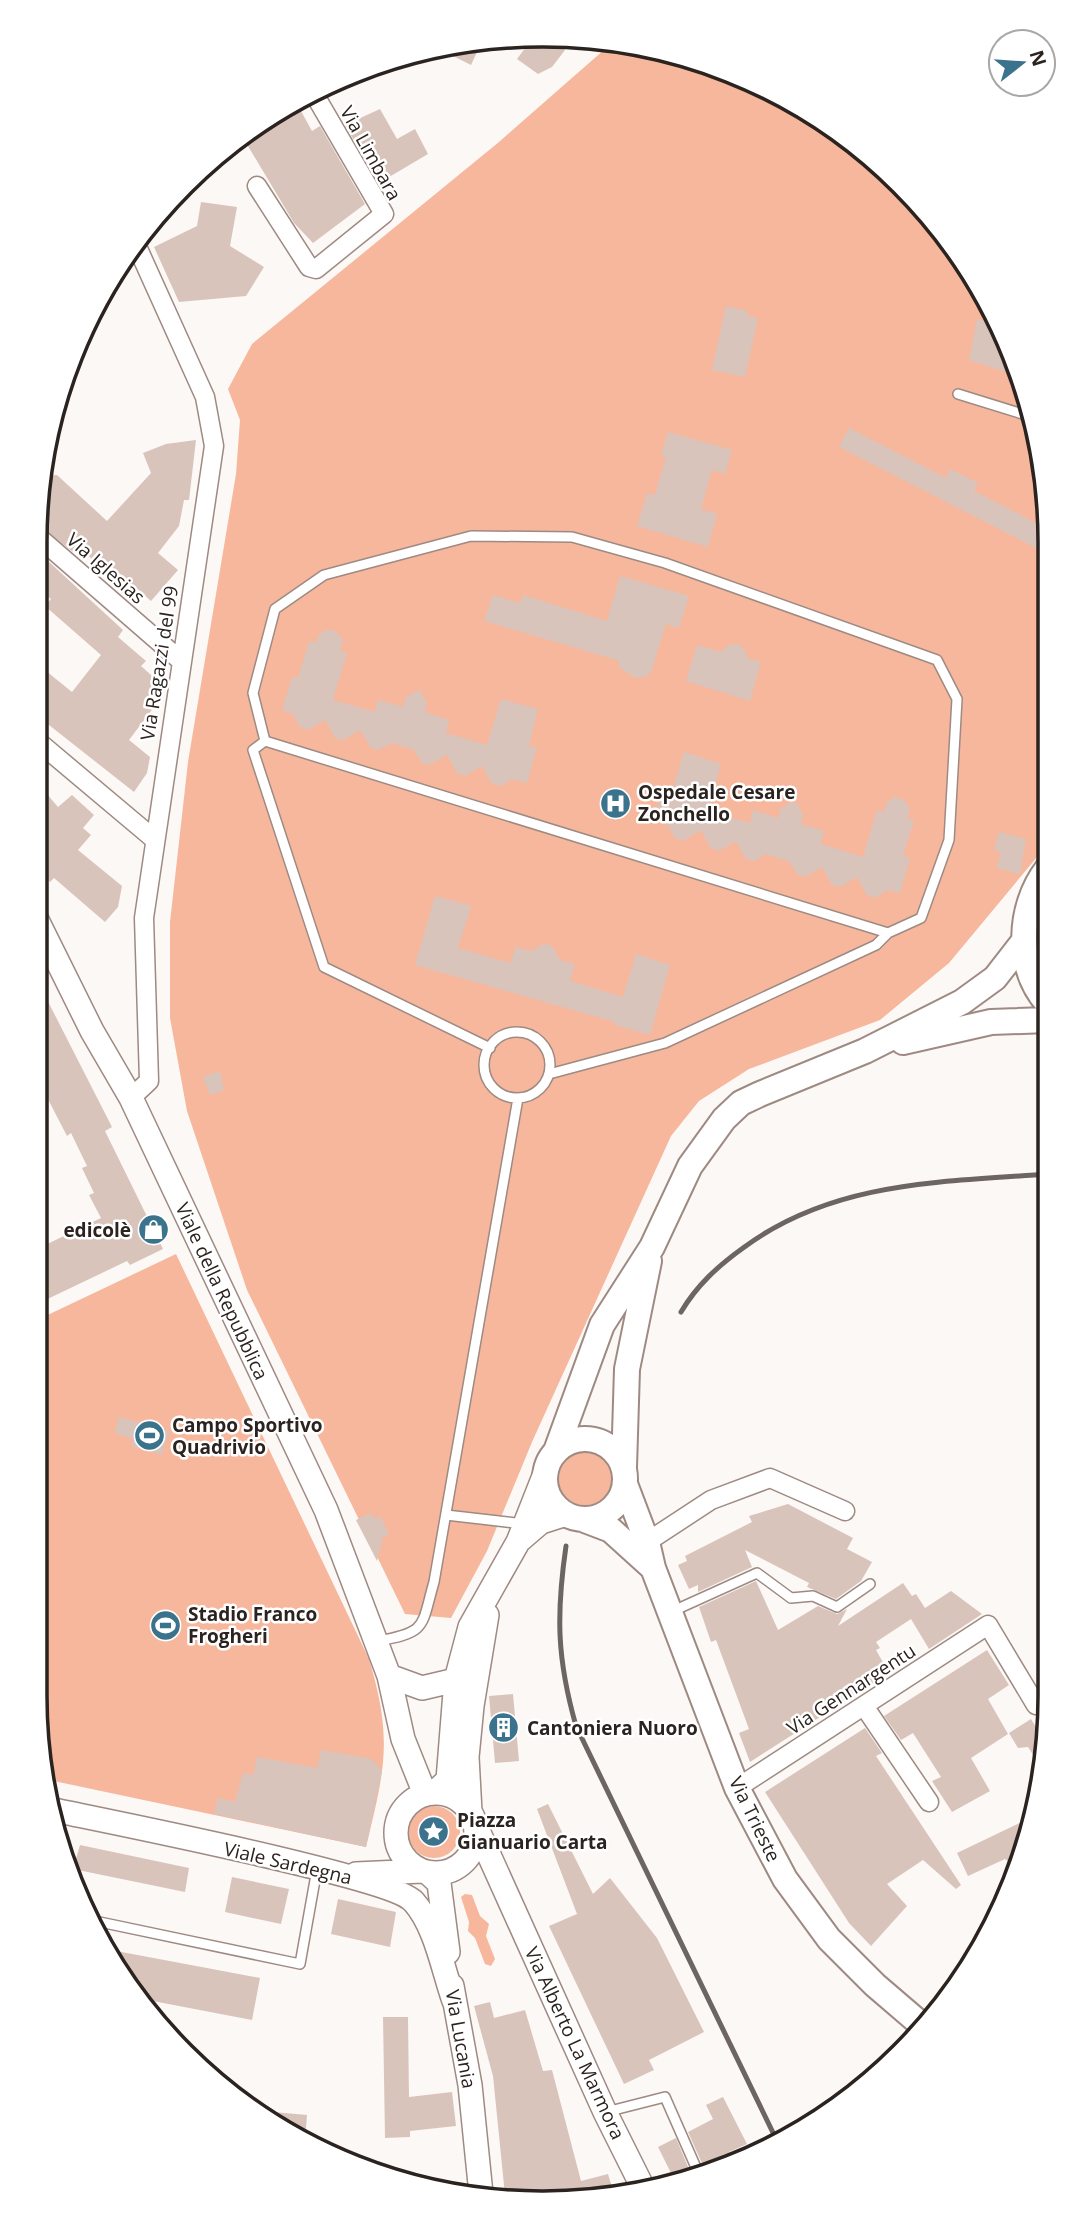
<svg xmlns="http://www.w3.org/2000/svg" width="1085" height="2238" viewBox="0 0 1085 2238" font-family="'Open Sans',sans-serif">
<rect width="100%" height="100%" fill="#fcf8f6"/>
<!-- green -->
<path fill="#f6b79d" d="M613,42L642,45L703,64L816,122L860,149L945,234L1012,349L1046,476L1047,845L949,963L880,1020L749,1069L699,1101L671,1136L532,1442L487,1551L451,1618L405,1614L247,1290L187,1111L170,1018V922L188,762L236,474L240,420L228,389L252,344L499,142Z
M176,1254L369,1659C393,1739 385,1768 366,1847L49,1780L35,1695V1321Z
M558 1478a28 28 0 1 1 56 0a28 28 0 1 1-56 0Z
M408 1832a26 26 0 1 1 52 0a26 26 0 1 1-52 0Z
M465,1894L472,1895L480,1916L489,1924L486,1936L495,1959L491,1966L485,1964L475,1938L468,1931L469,1922L461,1897Z"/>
<!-- building -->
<path fill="#d9c4bb" d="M534,36L565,37L559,45L565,50L552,67L538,74L517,59Z
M482,41L471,65L435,47L444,45Z
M296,102L312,131L320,126L365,204L313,243L294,223L242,136L261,120Z
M380,109L397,139L415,129L428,154L379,183L345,125Z
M201,202L237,207L230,246L264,267L246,296L179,302L154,247L197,226Z
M726,306L748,311L747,316L758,318L745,377L712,370Z
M977,319L999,326L1012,349L1019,376L969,360Z
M849,428L946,478L950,469L978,483L974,491L1046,528V553L839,447Z
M668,432L732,450L725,474L712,470L701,509L717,514L708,547L637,526L647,493L655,495L666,457L661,456Z
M196,440L189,500H184L179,526L158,553L178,570L151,601L111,566L106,571L78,547L73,552L37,524L42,476L57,475L107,521L151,473L143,453L166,444Z
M35,549L123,630L118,637L146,661L141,666L160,683L157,703L129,740L150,757L147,773L134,792L35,714V662L72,692L101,655L45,606L51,599L35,585Z
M620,576L689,596L679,628L666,624L651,672L646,677L636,678L621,669L617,660L484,621L493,595L520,603L523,595L607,621Z
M328,629L337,632L343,641L340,651L347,653L333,700L375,712L378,700L403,707L406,697L419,690L427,703L425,712L449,720L446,733L487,745L501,699L538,709L529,746L537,748L527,783L512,779L500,786L492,784L482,766L465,776L457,773L447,755L429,765L422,763L414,750L392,743L378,750L371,748L360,730L343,740L335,738L325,720L308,730L300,727L293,714L282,710L292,677L298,678L309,641L316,643L319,634Z
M738,644L745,650L747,658L761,662L750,701L686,681L697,645L721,652L728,645Z
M684,752L721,764L708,811L750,823L753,810L778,818L781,808L795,801L803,814L801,824L824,831L821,844L863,857L877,810L884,812L887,802L895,797L904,800L910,809L907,818L914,820L903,856L910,858L900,893L888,890L875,898L867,895L857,877L840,887L832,885L822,867L805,877L797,874L790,862L766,854L754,861L746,859L736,841L719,851L711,848L701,830L683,841L675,838L668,825L653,821L664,785L673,788Z
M35,780L58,807L72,795L94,815L83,828L91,835L78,850L122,886L118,907L105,922L54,878L50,882L35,868Z
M999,832L1026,839L1020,874L997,868L1001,852L994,850Z
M435,896L471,906L458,948L510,963L516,947L531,951L544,944L552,946L560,960L575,964L570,981L623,997L636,954L670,965L650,1035L615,1025V1022L415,965Z
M35,976L112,1127L105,1131L163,1249L130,1265L127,1261L35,1305V1250L101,1218L89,1195L94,1193L82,1168L87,1166L71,1133L67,1136L35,1074Z
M220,1071L224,1090L210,1095L203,1077Z
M119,1417L169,1431L162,1455L131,1446L134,1439L115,1433Z
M788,1504L853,1538L847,1549L872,1562L861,1581L836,1599L807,1587L809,1583L745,1550L752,1567L698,1592V1585L689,1589L678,1565L687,1561L685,1556L752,1522L749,1516Z
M371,1513L375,1519L380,1516L389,1534L383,1537L377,1561L356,1520Z
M756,1581L778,1630L818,1606L837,1614L847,1609L838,1626L903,1583L912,1596L916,1594L925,1608L951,1591L982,1614L929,1649L911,1619L876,1642L880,1648L876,1650L889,1673L750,1762L739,1733L749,1729L716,1640L711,1642L699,1607Z
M987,1650L1009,1685L988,1699L1008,1734L971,1758L990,1791L952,1812L932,1781L941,1777L913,1733L901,1740L884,1716Z
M513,1694L519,1761L495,1763L489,1696Z
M1031,1719L1045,1742L1043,1770L1028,1747L1018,1748L1009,1733Z
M865,1728L882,1753L876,1756L961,1885L956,1889L923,1860L887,1884L907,1906L871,1946L849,1923L765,1792Z
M321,1750L372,1759L382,1771L366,1847L214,1814L218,1798L235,1802L243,1773L253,1775L257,1757L317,1768Z
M548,1804L593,1894L610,1878L657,1938L704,2032L649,2060L654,2070L624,2084L549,1926L577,1914L537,1809Z
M1034,1816L1018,1869L1005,1859L968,1876L957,1853Z
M80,1845L189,1868L185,1892L73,1869Z
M232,1877L289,1889L281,1924L225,1912Z
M338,1899L396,1912L390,1947L331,1934Z
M111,1950L260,1978L252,2020L137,1998Z
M490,2002L494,2018L525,2010L543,2071L552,2070L581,2181L608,2174L615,2197L505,2195L493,2076L474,2006Z
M383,2017H408L409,2097L452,2092L456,2126L410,2131V2137L385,2138Z
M723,2097L747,2144L729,2152L734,2161L705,2170L688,2132L713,2119L706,2105Z
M252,2110L307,2115L305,2141L261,2118Z
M676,2138L691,2174L674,2179L658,2147Z"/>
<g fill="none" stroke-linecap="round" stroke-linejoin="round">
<defs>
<path id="service" d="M958,394L1029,416
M265,741L253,693L275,609L324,575L471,536L572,537L665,563L937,660L957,699L949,840L921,918L888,933L876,945L665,1043L549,1074
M265,741L888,933
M265,741L253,750L324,967L490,1048
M484 1065a33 33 0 1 1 66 0a33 33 0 1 1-66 0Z
M446,1515L524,1524
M673,1611L757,1573L791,1598L813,1596L837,1607L870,1584
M378,1641C428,1632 421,1627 434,1582L518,1098
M95,1921L300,1964L317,1869
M606,2112L665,2097L698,2172"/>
<path id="minor" d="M257,186L309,267L316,269L384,214L313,92
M36,535L180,660
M35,739L154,839
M131,1098L149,1081L144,918L214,446L205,397L135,242
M647,1542L711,1500L770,1478L845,1511
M864,1706L929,1802
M737,1788L988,1625L1036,1705"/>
<path id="tertiary" d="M35,916L92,1031L131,1098L326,1510L389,1676L403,1739L425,1794
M520,1540L541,1522L566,1514
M389,1676L422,1688L456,1680
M435,1792L448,1780L456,1680L470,1627L518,1542L546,1471
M396 1833a40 40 0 1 1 80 0a40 40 0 1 1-80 0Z
M54,1810C105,1821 393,1877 414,1902C436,1927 443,1970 454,2001
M470,1812L467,1757L472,1706L487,1615
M475,1824L605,2112L643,2188
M428,1873L439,1883L448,1952
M356,1874L422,1871
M452,1986L470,2085L481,2194"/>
<path id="secondary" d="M1047,869C1018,907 1015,967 1048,1004
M903,1042L991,1022L1048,1020
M545 1479a40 40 0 1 1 80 0a40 40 0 1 1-80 0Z
M556,1451L602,1325L652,1247L690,1166L724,1119L741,1103L760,1094L865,1051L962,1002L995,978L1023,942
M624,1467L627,1369L649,1261
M625,1484L647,1542L653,1568L737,1788L785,1879L829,1939L875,1985L924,2027
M582,1519L611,1530L653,1568"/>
</defs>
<!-- service casing -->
<use href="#service" stroke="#9e8a82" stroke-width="12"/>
<!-- minor casing -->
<use href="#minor" stroke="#9e8a82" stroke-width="21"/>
<!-- tertiary casing -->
<use href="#tertiary" stroke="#9e8a82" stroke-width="26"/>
<!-- secondary casing -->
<use href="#secondary" stroke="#9e8a82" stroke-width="28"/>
<!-- service -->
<use href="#service" stroke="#fff" stroke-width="9"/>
<!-- minor -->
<use href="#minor" stroke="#fff" stroke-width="18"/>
<!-- tertiary -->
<use href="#tertiary" stroke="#fff" stroke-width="23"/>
<!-- secondary -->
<use href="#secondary" stroke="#fff" stroke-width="24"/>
<!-- rail -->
<path stroke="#6c6562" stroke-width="5" d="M681,1312C697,1285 718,1266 743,1248C833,1181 941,1182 1048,1174
M566,1546C556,1615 557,1659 576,1726L778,2143"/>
</g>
<!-- icons -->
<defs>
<symbol id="hospital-disc" viewBox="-11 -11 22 22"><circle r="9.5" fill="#3b738d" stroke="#fff"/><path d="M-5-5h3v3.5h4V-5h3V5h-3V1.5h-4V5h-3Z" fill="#fff"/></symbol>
<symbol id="shop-disc" viewBox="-11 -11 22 22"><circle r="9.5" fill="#3b738d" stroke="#fff"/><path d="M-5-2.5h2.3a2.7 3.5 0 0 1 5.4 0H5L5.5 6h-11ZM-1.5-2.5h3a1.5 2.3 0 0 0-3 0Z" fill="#fff"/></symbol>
<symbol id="stadium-disc" viewBox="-11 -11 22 22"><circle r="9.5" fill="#3b738d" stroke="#fff"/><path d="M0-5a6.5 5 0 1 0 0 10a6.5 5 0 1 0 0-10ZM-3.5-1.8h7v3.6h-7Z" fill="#fff"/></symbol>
<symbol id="building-disc" viewBox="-11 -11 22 22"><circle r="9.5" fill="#3b738d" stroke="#fff"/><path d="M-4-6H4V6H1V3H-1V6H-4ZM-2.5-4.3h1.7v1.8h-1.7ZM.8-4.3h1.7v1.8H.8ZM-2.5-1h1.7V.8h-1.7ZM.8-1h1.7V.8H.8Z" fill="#fff"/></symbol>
<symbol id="sight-disc" viewBox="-11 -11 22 22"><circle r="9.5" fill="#3b738d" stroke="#fff"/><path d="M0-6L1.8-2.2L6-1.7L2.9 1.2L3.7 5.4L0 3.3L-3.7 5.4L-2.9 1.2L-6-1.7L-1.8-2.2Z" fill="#fff"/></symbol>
</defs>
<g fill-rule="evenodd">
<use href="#hospital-disc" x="598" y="786" width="35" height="35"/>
<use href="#shop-disc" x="136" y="1212" width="35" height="35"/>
<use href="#stadium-disc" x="132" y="1418" width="35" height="35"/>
<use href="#stadium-disc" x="148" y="1608" width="35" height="35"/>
<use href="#building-disc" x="486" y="1710" width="35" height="35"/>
<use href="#sight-disc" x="416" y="1814" width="35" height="35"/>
</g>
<g text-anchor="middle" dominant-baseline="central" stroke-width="5" stroke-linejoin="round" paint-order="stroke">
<!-- street labels -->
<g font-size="19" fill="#2b231f" stroke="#fff">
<text transform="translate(371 153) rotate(61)">Via Limbara</text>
<text transform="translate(106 568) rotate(41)">Via Iglesias</text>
<text transform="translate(159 663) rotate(-81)">Via Ragazzi del 99</text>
<text transform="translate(222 1291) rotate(65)">Viale della Repubblica</text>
<text transform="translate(851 1689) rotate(-33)">Via Gennargentu</text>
<text transform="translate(755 1819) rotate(64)">Via Trieste</text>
<text transform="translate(288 1863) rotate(13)">Viale Sardegna</text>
<text transform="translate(461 2039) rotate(80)">Via Lucania</text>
<text transform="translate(575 2043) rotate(65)">Via Alberto La Marmora</text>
</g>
<!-- poi labels -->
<g font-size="19" font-weight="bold" fill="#2b231f" stroke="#fff" text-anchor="start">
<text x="638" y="792">Ospedale Cesare<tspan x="638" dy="22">Zonchello</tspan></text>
<text x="131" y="1230" text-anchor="end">edicolè</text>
<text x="172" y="1425">Campo Sportivo<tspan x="172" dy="22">Quadrivio</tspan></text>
<text x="188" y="1614">Stadio Franco<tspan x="188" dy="22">Frogheri</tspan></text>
<text x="527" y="1728">Cantoniera Nuoro</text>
<text x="457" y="1820">Piazza<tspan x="457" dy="22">Gianuario Carta</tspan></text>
</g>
</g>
<!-- crop -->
<path d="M0 0H1085V2238H0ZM542 47H543A495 495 0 0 1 1038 542V1696A495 495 0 0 1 543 2191H542A495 495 0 0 1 47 1696V542A495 495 0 0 1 542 47Z" fill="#fff" fill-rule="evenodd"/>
<path fill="none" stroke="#2b231f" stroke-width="3.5" d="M542 47H543A495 495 0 0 1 1038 542V1696A495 495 0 0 1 543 2191H542A495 495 0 0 1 47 1696V542A495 495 0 0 1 542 47Z"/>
<!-- north arrow -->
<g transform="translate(1022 63) rotate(73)"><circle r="33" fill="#ffffff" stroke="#aaa7a5" stroke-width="2"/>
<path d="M0-5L12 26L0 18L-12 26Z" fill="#3b738d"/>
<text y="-10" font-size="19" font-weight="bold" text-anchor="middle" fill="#2b231f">N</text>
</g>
</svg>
